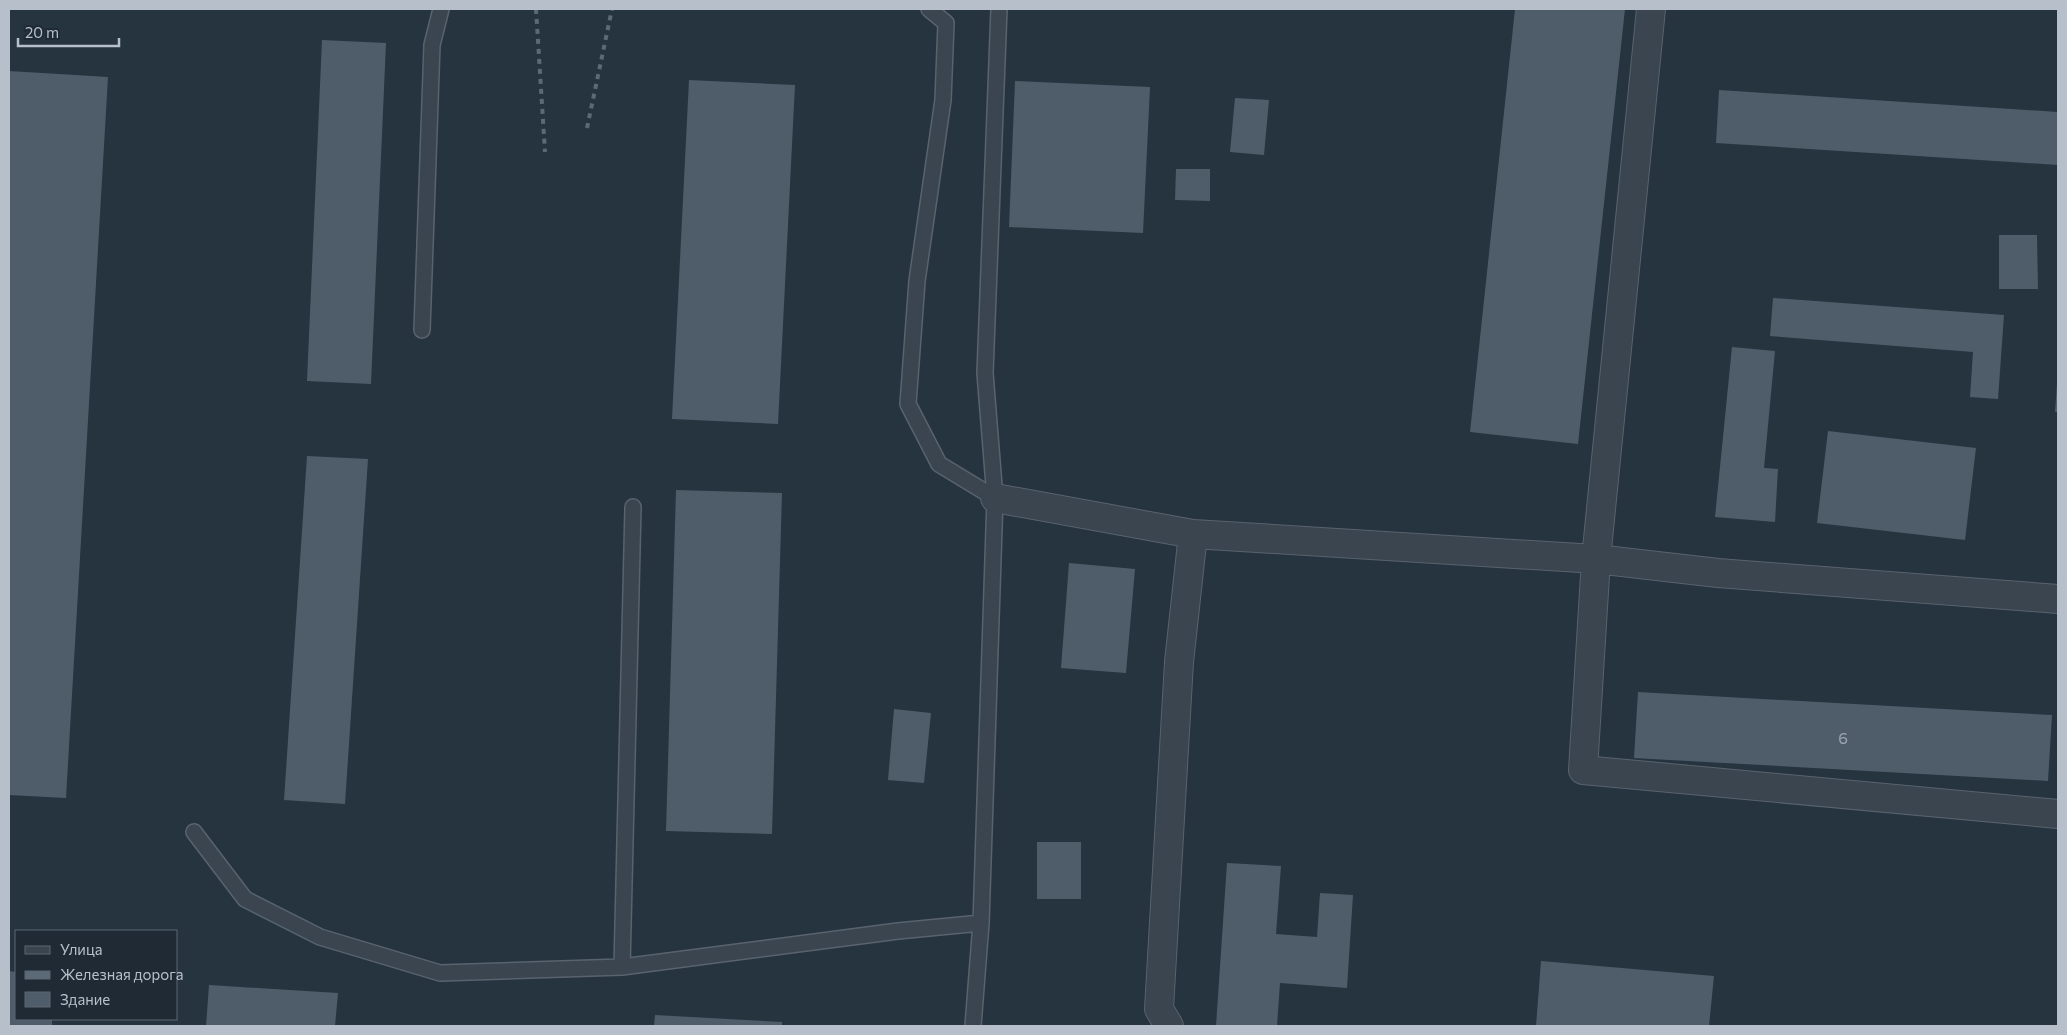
<svg xmlns="http://www.w3.org/2000/svg" width="2067" height="1035" viewBox="0 0 2067 1035" font-family="Commissioner,sans-serif">
<rect width="100%" height="100%" fill="#263440"/>
<!-- building -->
<path fill="#4f5d6b" d="M1515,9H1625L1578,444L1470,432Z
M322,40L386,43L371,384L307,381Z
M9,71L108,77L66,798L9,795Z
M689,80L795,85L778,424L672,419Z
M1015,81L1150,87L1143,233L1009,227Z
M1719,90L2058,112V165L1716,143Z
M1235,98L1269,100L1264,155L1230,152Z
M1176,169H1210V201L1175,200Z
M1999,235H2037L2038,289H1999Z
M1773,298L2004,315L1998,399L1970,397L1973,352L1770,336Z
M1732,347L1775,351L1764,468L1778,469L1775,522L1715,517Z
M2057,384H2058V412H2055Z
M1828,431L1976,448L1965,540L1817,523Z
M307,456L368,459L345,804L284,800Z
M676,490L782,493L772,834L666,831Z
M1069,563L1135,569L1126,673L1061,668Z
M1638,692L2052,715L2048,781L1634,758Z
M894,709L931,713L924,783L888,780Z
M1037,842H1081V899H1037Z
M1227,863L1281,866L1276,934L1317,937L1320,893L1353,895L1347,988L1280,983L1277,1026H1216Z
M1541,961L1714,976L1709,1026H1536Z
M9,971L16,972V1019H52V1026H9Z
M209,985L338,993L335,1026H206Z
M655,1015L782,1022V1026H654Z"/>
<g fill="none" stroke-linecap="round" stroke-linejoin="round">
<defs>
<path id="service" d="M929,9L946,23L943,100L917,281L908,404L939,464L995,498
M422,330L432,45L441,9
M194,832L245,899L320,937L440,973L622,967L898,931L981,923
M622,967L633,507
M973,1026L981,923L995,498L985,373L999,9"/>
<path id="minor" d="M1651,9L1596,559L1583,770L2058,814
M995,498L1193,534L1596,559L1718,573L2058,599
M1169,1026L1159,1009L1179,662L1193,534"/>
</defs>
<!-- service casing -->
<use href="#service" stroke="#58636d" stroke-width="18"/>
<!-- minor casing -->
<use href="#minor" stroke="#58636d" stroke-width="30"/>
<!-- service -->
<use href="#service" stroke="#3a4550" stroke-width="15"/>
<!-- minor -->
<use href="#minor" stroke="#3a4550" stroke-width="28"/>
<!-- rail -->
<path stroke="#5c6a77" stroke-width="4" stroke-dasharray="5 5" stroke-linecap="butt" d="M536,9L545,152
M587,128L612,9"/>
</g>
<g text-anchor="middle" dominant-baseline="central" stroke-width="4" stroke-linejoin="round" paint-order="stroke">
<!-- number labels -->
<g font-size="16" fill="#9da7b2">
<text x="1843" y="737">6</text>
</g>
</g>
<!-- border -->
<rect width="2067" height="1035" fill="none" stroke="#b7c0ca" stroke-width="20"/>
<!-- legend -->
<rect x="15" y="930" width="162" height="90" fill="#1f2a35" stroke="#5c6671"/>
<rect x="25" y="946" width="25" height="8" fill="#3a4550" stroke="#5c6671"/>
<text x="60" y="955" font-size="15" fill="#b7c0ca">Улица</text>
<rect x="25" y="971" width="25" height="8" fill="#5c6a77" stroke="#5c6671"/>
<text x="60" y="980" font-size="15" fill="#b7c0ca">Железная дорога</text>
<rect x="25" y="992" width="25" height="15" fill="#4f5d6b" stroke="#5c6671"/>
<text x="60" y="1005" font-size="15" fill="#b7c0ca">Здание</text>
<!-- scale -->
<path d="M18 38v8h101v-8" fill="none" stroke="#b7c0ca" stroke-width="2.5"/>
<text x="25" y="38" font-size="15" fill="#b7c0ca" stroke="#1f2a35" stroke-width="4" paint-order="stroke">20 m</text>
</svg>
